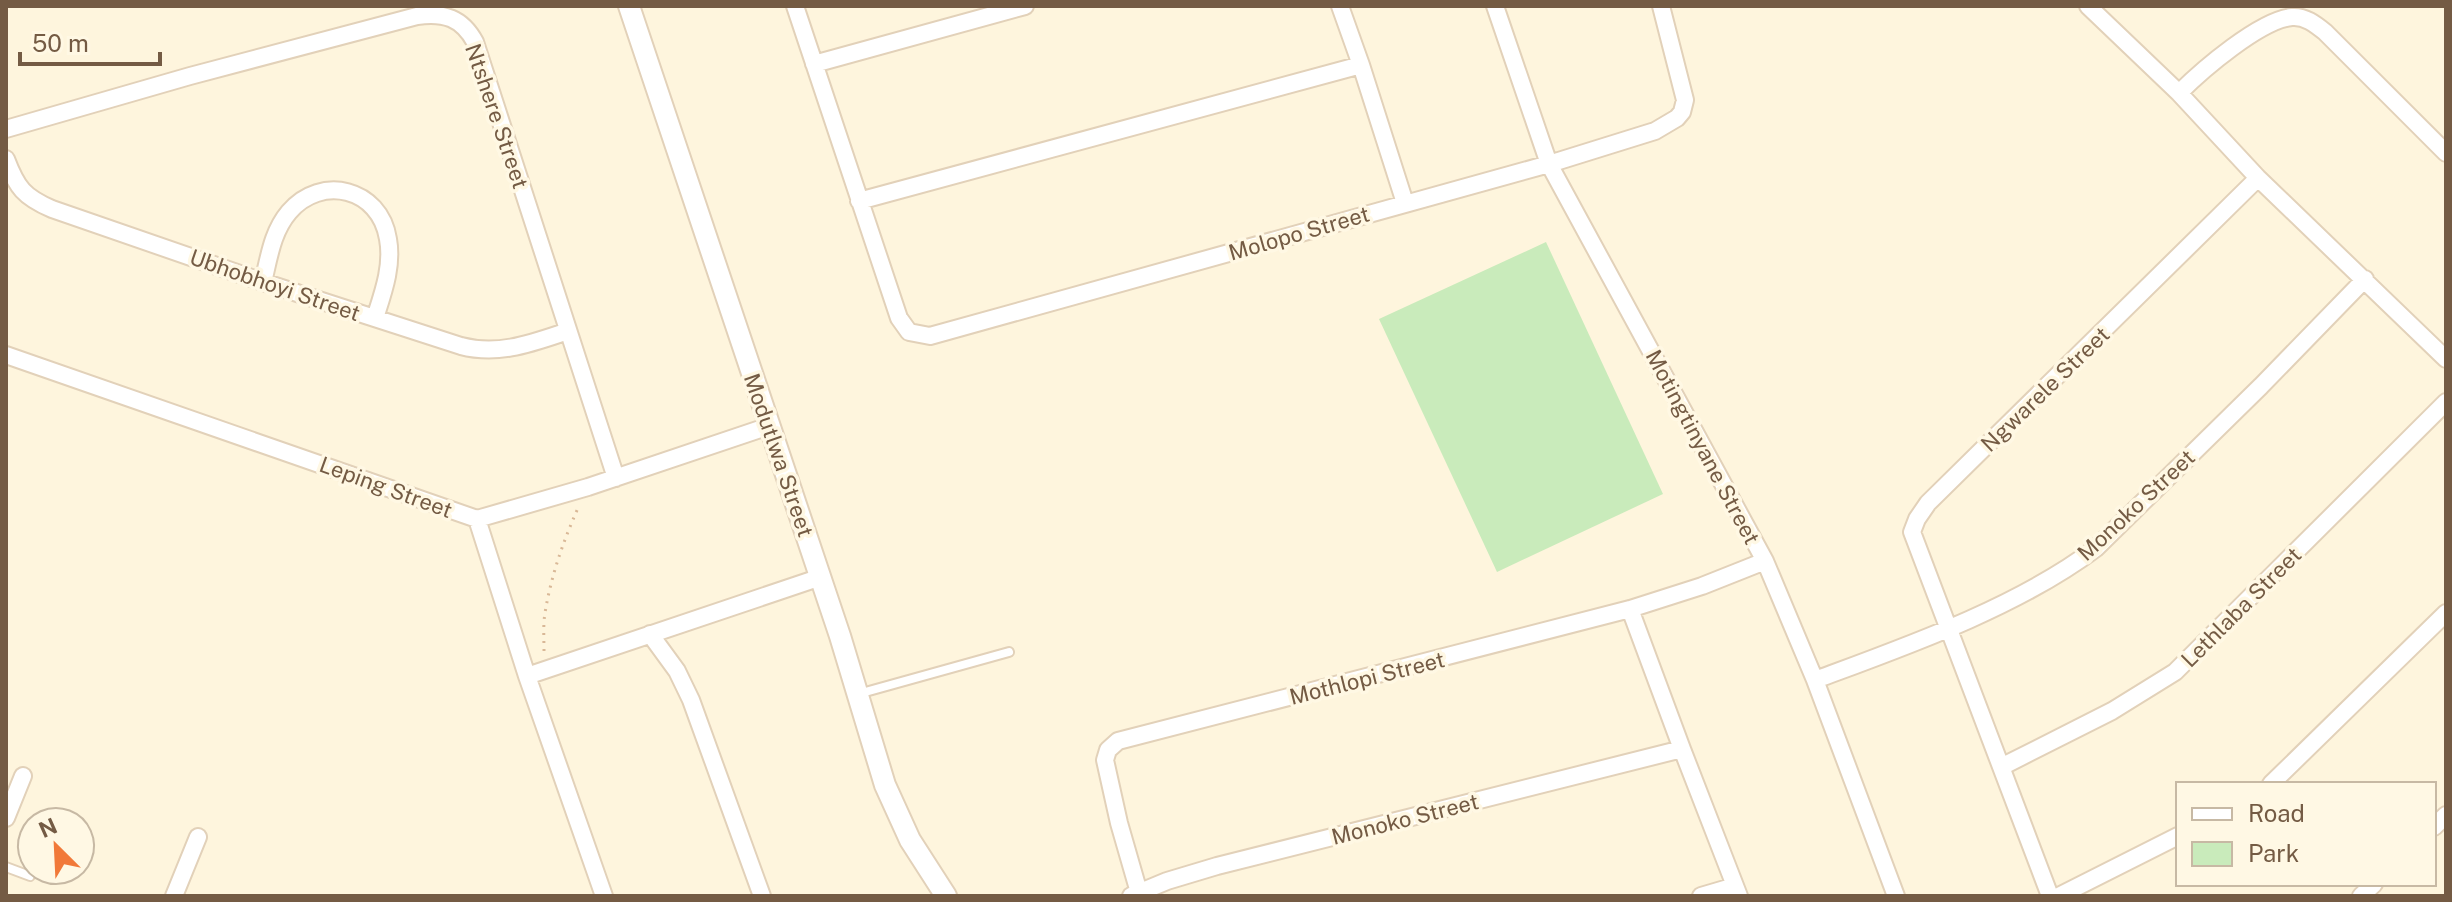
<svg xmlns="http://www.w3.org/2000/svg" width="2452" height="902" viewBox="0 0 2452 902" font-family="'Public Sans',sans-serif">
<rect width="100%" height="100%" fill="#fef5dd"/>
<!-- green -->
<path fill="#c9ebbb" d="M1546,242L1663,494L1497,572L1379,319Z"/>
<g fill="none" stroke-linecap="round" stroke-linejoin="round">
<defs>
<path id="service" d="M858,694L1009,652
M6,867L30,876"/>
<path id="minor" d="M795,6L899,318L909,332L930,336L1549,164L1655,131L1677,118L1682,112L1685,100L1661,6
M1340,6L1361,65L1405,203
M1495,6L1549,164L1765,561L1815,680L1896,896
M2088,6L2179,93L2258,178L2446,359
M814,64L1025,6
M2179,93C2202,70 2260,20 2292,17C2305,16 2315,24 2325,32L2446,153
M6,129L190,76L417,16C444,12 462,18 475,42L616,478
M6,159C17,188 24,197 52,209L263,282L461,346C499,356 532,343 568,331
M859,201L1361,65
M263,282C269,258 272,232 289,212C321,174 380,188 388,239C393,266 383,293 375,318
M6,355L477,519L588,487L769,426
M477,519L527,676L604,896
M1630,609L1682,749L1739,896
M650,634L677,671L691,700L762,896
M527,676L821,577
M1815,680C1907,646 2018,607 2096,548L2261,386L2365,279
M2003,766L2112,711L2175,672L2446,402
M2271,784L2446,613
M6,818L23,776
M2434,827L2446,815
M174,896L198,837
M1131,896L1167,881L1217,866L1682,749
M1140,896L1119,823L1105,760L1108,750L1118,741L1630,609L1702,586L1765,561
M1701,896L1735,886
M2050,896L1912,532L1917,519L1928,503L2258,178
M2059,896L2178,836
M2361,896L2374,884"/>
<path id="tertiary" d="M629,6L840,636L885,785L910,840L946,896"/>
</defs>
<!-- service casing -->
<use href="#service" stroke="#e2d1b9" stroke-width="12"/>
<!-- minor casing -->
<use href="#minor" stroke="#e2d1b9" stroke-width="20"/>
<!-- tertiary casing -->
<use href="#tertiary" stroke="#e2d1b9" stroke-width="24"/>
<!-- path -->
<path stroke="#d9b897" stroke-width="3" stroke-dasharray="2 6" stroke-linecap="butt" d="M544,651C544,638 543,625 545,613C551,576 563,542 578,508"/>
<!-- service -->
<use href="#service" stroke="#fff" stroke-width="8"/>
<!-- minor -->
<use href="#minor" stroke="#fff" stroke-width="16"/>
<!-- tertiary -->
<use href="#tertiary" stroke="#fff" stroke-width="20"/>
</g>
<g text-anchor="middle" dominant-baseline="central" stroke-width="7" stroke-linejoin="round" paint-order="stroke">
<!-- street labels -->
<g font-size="22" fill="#745b44" stroke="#fff8e4">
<text transform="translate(497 116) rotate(71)">Ntshere Street</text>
<text transform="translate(1299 233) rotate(-16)">Molopo Street</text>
<text transform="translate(275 285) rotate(19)">Ubhobhoyi Street</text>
<text transform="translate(2045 389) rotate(-44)">Ngwarele Street</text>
<text transform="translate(1703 447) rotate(62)">Motingtinyane Street</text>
<text transform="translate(779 455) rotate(71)">Modutlwa Street</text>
<text transform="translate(386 487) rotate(20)">Leping Street</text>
<text transform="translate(2136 505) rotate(-43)">Monoko Street</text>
<text transform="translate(2241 607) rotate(-45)">Lethlaba Street</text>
<text transform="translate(1367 678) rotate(-14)">Mothlopi Street</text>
<text transform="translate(1405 819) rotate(-14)">Monoko Street</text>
</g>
</g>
<!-- border -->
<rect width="2452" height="902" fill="none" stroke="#745b44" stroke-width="16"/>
<!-- legend -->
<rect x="2176" y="782" width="260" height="104" fill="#fff8e4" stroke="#c7b9a4" stroke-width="2"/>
<rect x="2192" y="808" width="40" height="12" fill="#ffffff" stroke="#c7b9a4" stroke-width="2"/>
<text x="2248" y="822" font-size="24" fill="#745b44">Road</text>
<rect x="2192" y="842" width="40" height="24" fill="#c9ebbb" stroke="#c7b9a4" stroke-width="2"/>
<text x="2248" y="862" font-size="24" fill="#745b44">Park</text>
<!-- north arrow -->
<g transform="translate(56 846) rotate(336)"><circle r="38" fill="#fff8e4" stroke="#c7b9a4" stroke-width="2"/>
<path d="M0-6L14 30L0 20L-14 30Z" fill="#f17939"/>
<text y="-12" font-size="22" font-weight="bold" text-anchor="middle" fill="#745b44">N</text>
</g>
<!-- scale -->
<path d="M20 52v12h140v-12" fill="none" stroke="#745b44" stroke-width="4"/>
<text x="32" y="52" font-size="24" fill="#745b44" stroke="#fff8e4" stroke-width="6" paint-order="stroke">50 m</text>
</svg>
